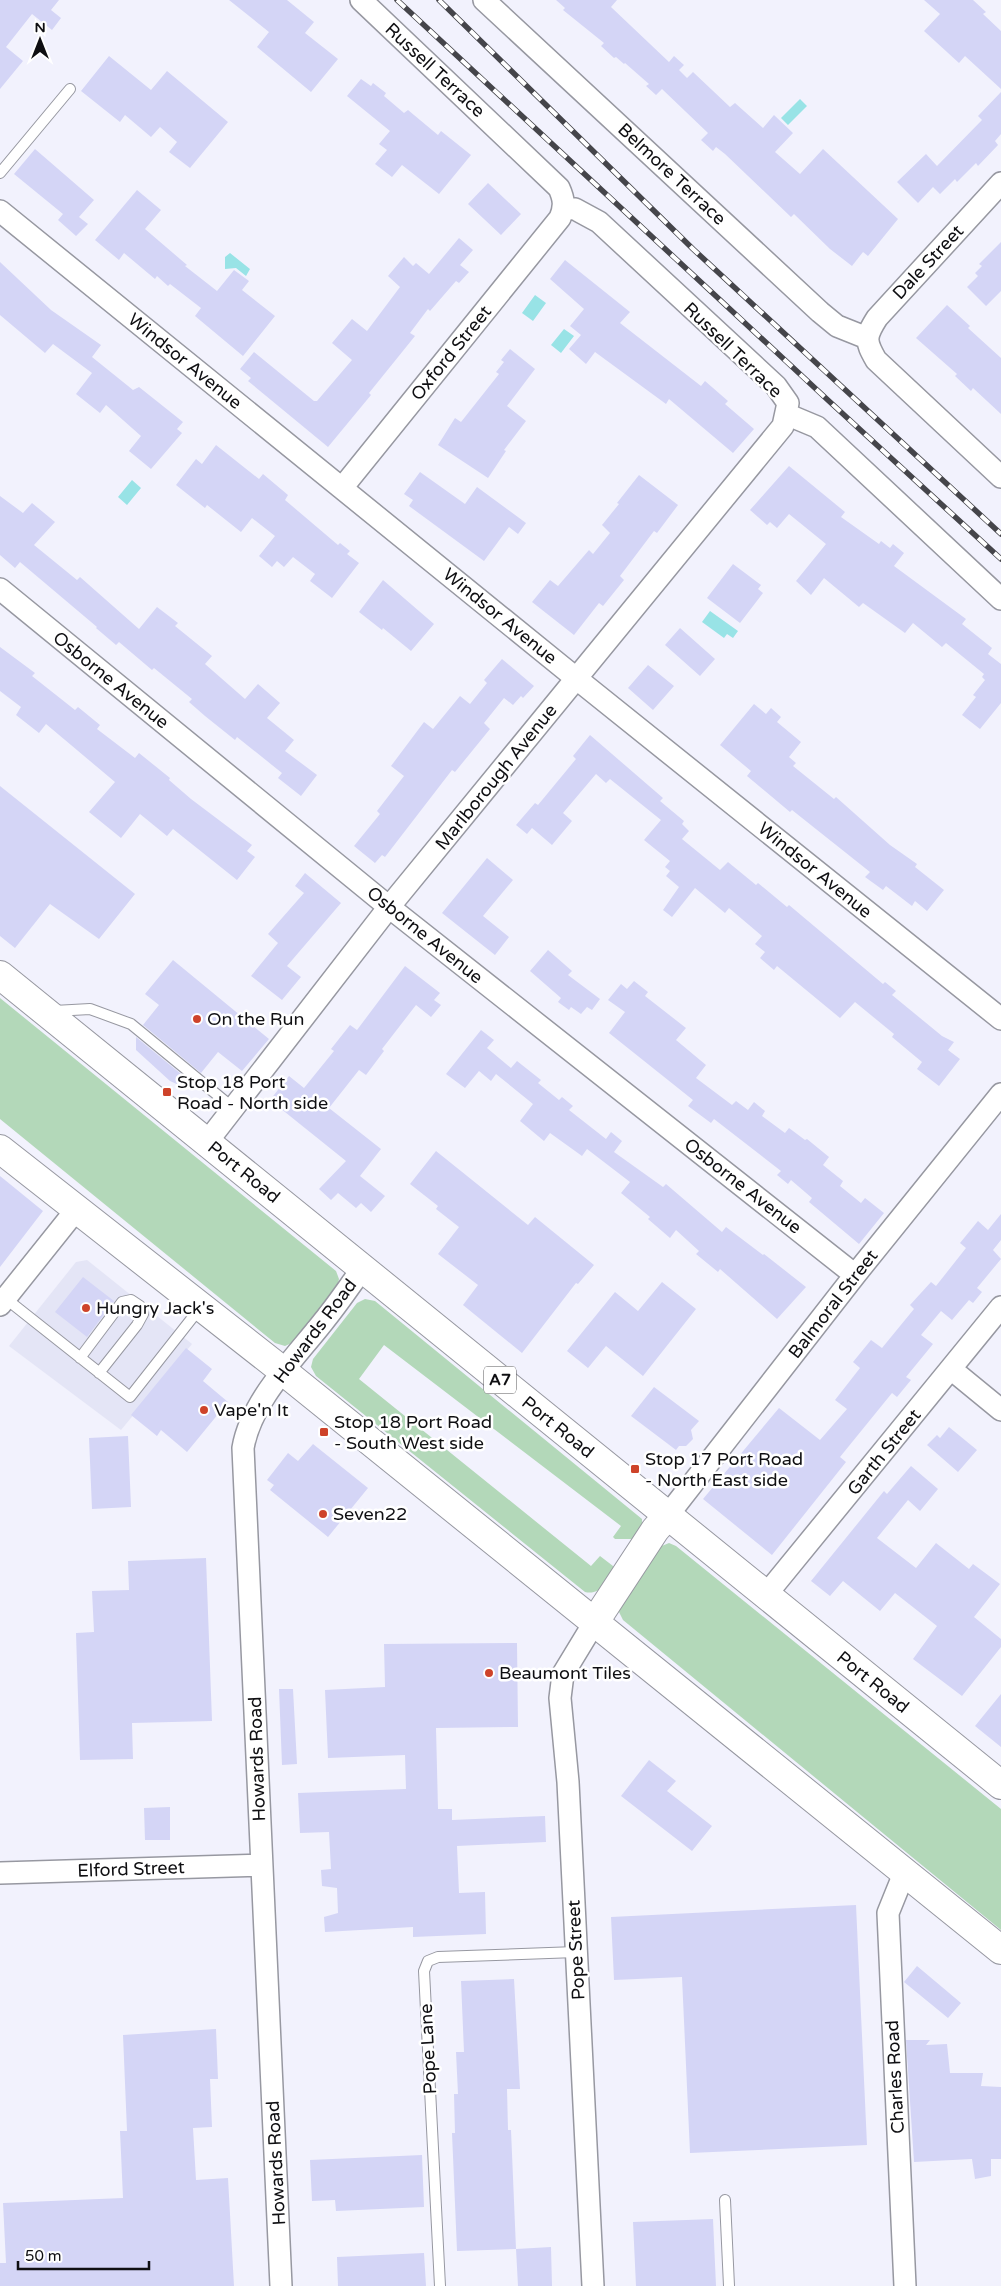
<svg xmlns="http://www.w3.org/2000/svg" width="1001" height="2286" viewBox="0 0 1001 2286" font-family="'Varela Round',sans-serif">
<rect width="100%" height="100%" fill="#f2f2fd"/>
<!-- built -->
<path fill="#e4e5f6" d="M87,1260L192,1344L121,1430L9,1346L76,1262Z"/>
<!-- green -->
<path fill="#b3d8b9" d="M0,998L336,1271L339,1279L337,1288L294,1342L285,1346L275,1343L0,1119Z
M365,1299L375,1301L642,1519V1527L634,1539H615L613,1537L621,1526L384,1345L359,1379L591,1566L600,1556L613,1566C614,1580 599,1596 585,1592L316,1376L311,1367L313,1359L357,1303Z
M669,1543L676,1546L1001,1809V1930L623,1620L619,1612L621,1605L657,1548Z"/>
<!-- water -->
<path fill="#98e3e6" d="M800,99L807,106L788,125L781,118Z
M230,253L250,269L246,276L236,268L225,269V257Z
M535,295L546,303L533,321L522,313Z
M564,329L574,336L561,353L551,345Z
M132,480L141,488L127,505L118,497Z
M710,611L738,631L733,638L727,634L724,638L702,622Z"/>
<!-- building -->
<path fill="#d4d5f6" d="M0,0H59L51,10L61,18L52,30L32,14L6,47L23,61L0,89Z
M229,0H287L314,22L305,33L338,59L311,92L257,47L269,32Z
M556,0H617L611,7L669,62L674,56L684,65L679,70L687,78L693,72L730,107L735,103L763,128L774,115L793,133L775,152L800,174L823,149L898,219L868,256L863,252L852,266L830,249L794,214L791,217L725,154L716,147L713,151L701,140L708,133L662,89L656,95L646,86L649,84L625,63L624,64L616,57L614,58L601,46L604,43L563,10L565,8Z
M924,0H973L986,12L983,14L1001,31V89L965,56L959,63L924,31L940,14Z
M109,56L151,90L167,71L228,122L190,168L169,152L177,142L160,127L151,137L125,115L120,122L81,91Z
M361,79L371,86L373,83L386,93L384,96L404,113L408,110L438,135L441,131L471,155L439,194L402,165L392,177L375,164L387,150L379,144L390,131L347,96Z
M1001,92V134L995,141L998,145L978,166L976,163L957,182L955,179L940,194L933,187L918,203L897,182L926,154L937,166L982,120L978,116Z
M35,149L94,200L79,217L88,224L76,236L58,220L63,214L14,174Z
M488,183L521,214L501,235L468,204Z
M137,190L161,210L145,229L187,265L185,266L217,291L234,270L249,281L242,290L275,316L243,356L195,316L201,308L170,284L168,286L157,276L155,279L124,253L119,260L95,240Z
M459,238L473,250L460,265L469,272L459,283L456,281L430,311L428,309L410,333L415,336L369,393L371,395L328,447L248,381L251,378L240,369L254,352L314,401H317L352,360L332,343L352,319L367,331L400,287L388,276L404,257L413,266L416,263L429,274Z
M1001,242V291L986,306L967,287L978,276L975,273L982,266L979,264Z
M565,260L630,312L620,323L701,386L705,381L728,401L725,404L754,429L733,453L669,399L666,404L595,352L586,364L569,349L581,335L570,326L584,309L550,279Z
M0,262L51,310L101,345L92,357L133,390L139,387L183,422L177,429L182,433L151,469L129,451L141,436L106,405L100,413L76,394L92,373L53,344L45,353L0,315Z
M947,305L970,326L968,328L1001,358V414L973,388L971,391L955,376L957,374L916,338Z
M510,349L535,369L507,406L526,421L504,450L506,451L488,478L438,445L455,418L461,422L499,374L496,372L504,362L501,360Z
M216,445L259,479L263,474L288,495L285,500L338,545L340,543L350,551L347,554L359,563L332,598L310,581L315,574L293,557L284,567L277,561L272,567L259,556L275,536L252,518L241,532L207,505L205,508L176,485L196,459L202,464Z
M789,466L845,512L841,517L879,544L881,541L890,548L893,544L904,553L894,566L966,619L962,624L992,648L988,654L1001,664V703L980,729L962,715L976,697L973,695L985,680L982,677L984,674L946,643L942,647L913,623L905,633L863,603L859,607L824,578L811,595L796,581L826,544L789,514L777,528L770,522L767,525L750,510Z
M420,472L465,504L477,487L526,523L518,534L509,527L484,561L409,506L413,500L404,494Z
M639,475L678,505L657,533L654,531L620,576L624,580L603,606L599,603L574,635L532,602L550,580L558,586L589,550L593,554L610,533L602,525L619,504L617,503Z
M0,496L23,513L32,503L55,522L34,545L77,580L80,577L139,629L157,607L178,623L175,626L212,656L205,664L245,699L258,684L280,703L267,718L294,740L285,751L317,775L301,796L278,778L282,773L237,737L235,740L205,716L189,702L192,699L154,668L152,670L119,642L116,645L96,628L97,627L20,562L15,568L0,555Z
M733,564L761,585L758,589L763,593L740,623L707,598Z
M383,580L434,624L411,651L383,628L382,630L359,612Z
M680,628L715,659L700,676L665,645Z
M0,647L35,673L32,676L75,710L78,707L100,725L97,729L135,758L139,753L170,778L169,780L191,799L252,845L247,851L255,857L237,880L173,829L167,836L140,814L121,838L89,812L115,782L46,724L39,733L16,715L21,707L0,691Z
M502,659L534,686L523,698L521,696L513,705L504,698L484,723L490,729L455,772L452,770L385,857L382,855L375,863L354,846L380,814L377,811L404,776L391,766L424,722L433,729L460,696L470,704L487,683L484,680Z
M648,665L674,686L653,710L628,688Z
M754,704L766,714L771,708L781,717L777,722L801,742L789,757L796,763L793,766L834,799L836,797L890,845L917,864L915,867L944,890L927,911L915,901L912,906L886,886L883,890L865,877L870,872L792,810L790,812L747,776L751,771L720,745Z
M590,735L663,798L660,801L684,821L682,824L689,831L682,839L720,870L728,862L756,885L758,883L787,907L789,905L883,984L885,982L896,991L892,995L942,1036L954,1042L948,1050L960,1059L939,1086L917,1069L922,1062L892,1037L894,1034L855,1002L840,1018L777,966L774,970L760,958L765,952L755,944L762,936L729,908L725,913L695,888L672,917L663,910L679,887L666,876L670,871L665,867L670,861L644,840L661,820L610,779L606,783L596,774L563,813L572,821L552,845L532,828L527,834L516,825L535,803L538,805L576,759L573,756Z
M0,786L135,894L99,939L50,904L15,948L0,936Z
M487,858L513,880L483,916L509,937L495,955L442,913Z
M305,873L341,903L287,966L301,977L282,1000L251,976L278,943L268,934L304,893L295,886Z
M548,950L572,971L568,975L600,999L592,1010L587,1007L581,1014L571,1007L569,1010L558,1002L561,998L530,971Z
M173,960L269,1039L242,1071L218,1052L201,1073L143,1025L159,1005L145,994Z
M405,966L440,993L434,1000L441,1005L431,1017L416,1005L382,1049L384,1051L366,1075L359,1070L329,1108L381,1149L360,1176L385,1196L371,1212L361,1203L356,1208L338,1193L331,1200L319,1189L346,1161L270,1100L289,1076L304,1088L334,1051L331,1049L350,1025L357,1030Z
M634,981L648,992L645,996L686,1028L676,1040L706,1065L696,1078L732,1105L736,1101L748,1110L754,1102L765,1111L762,1116L785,1133L789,1128L805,1140L807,1139L829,1157L823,1165L843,1181L840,1186L861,1203L865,1198L884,1213L859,1244L809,1202L812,1198L791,1180L788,1184L777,1175L781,1171L714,1119L711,1123L688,1106L693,1100L609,1033L625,1012L608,1000L621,984L627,989Z
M481,1030L494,1040L487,1048L511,1068L517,1061L541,1080L538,1083L559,1100L562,1097L573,1106L569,1110L606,1139L611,1132L622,1141L614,1152L663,1187L666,1184L722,1232L726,1227L763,1255L764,1254L806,1287L777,1319L720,1269L718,1272L696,1254L699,1251L676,1230L670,1238L648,1219L650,1217L621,1193L630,1182L587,1149L582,1156L550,1133L544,1141L520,1121L533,1104L496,1074L491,1081L479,1071L465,1088L446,1074Z
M136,1037L192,1083L191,1086H181L170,1081L136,1050Z
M436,1151L528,1225L535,1217L594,1265L578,1284L576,1283L522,1353L463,1305L478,1285L438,1254L459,1227L436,1209L438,1206L410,1184Z
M0,1176L43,1211L0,1267Z
M1001,1214V1240L993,1250L1001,1259L977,1288L982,1292L973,1303L969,1300L952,1320L941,1311L921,1335L933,1344L906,1377L911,1380L897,1397L892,1393L840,1457L846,1462L772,1555L703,1499L779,1408L820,1440L847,1409L835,1400L860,1368L853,1362L871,1340L882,1348L914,1309L910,1305L931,1282L936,1286L966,1248L960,1243L978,1221L988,1230Z
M83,1277L114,1301L87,1337L55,1312Z
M662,1282L696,1309L643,1376L606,1346L588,1368L567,1351L615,1292L638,1311Z
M186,1348L212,1369L203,1381L228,1402L187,1452L161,1430L157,1436L131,1415Z
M654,1387L699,1421L691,1430L693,1439L686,1446H679L676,1450L631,1416Z
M949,1427L977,1450L958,1472L927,1445L937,1435L940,1438Z
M128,1436L131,1507L92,1509L89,1438Z
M313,1444L368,1488L328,1537L270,1490L274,1485L267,1480L288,1453L298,1461Z
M911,1466L938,1489L920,1511L908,1500L877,1538L916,1568L936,1543L969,1569L973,1564L1000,1584L974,1617L1001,1639V1647L962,1696L913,1659L937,1626L895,1593L880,1611L843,1581L830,1596L811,1581L884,1491L887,1494Z
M206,1558L212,1721L132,1723L133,1759L80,1760L76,1633L94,1632L92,1591L129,1590L128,1561Z
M517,1643L518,1727L436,1728L438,1809H452V1820L545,1816L546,1842L457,1846L459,1893L485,1892L486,1934L413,1937V1927L325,1932L324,1917L338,1913L337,1888L322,1886L321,1870L331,1869L329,1832L300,1833L298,1793L406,1789L405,1755L328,1758L325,1690L385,1687L384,1644Z
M279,1689H293L297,1764L282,1765Z
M1001,1694V1747L975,1726Z
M649,1760L676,1781L667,1791L712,1826L692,1851L621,1796Z
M170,1807V1840H145L144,1808Z
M856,1905L867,2145L690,2153L682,1977L614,1980L611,1917Z
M917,1966L961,2003L948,2018L904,1982Z
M514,1979L520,2089H507L508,2130H511L516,2249L457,2251L452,2133H455L454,2094H458L456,2052H464L461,1981Z
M216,2029L218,2079H210L212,2127L193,2128L196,2180L228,2178L234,2286H0V2263H6L3,2203L123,2198L120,2131H127L123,2035Z
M906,2040H930L926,2045L947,2044L950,2073H983L981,2086L1001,2087V2159H991V2176L975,2179L972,2159L914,2162Z
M422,2155L424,2207L336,2211L335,2200L312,2201L310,2160Z
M713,2219L716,2286H636L633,2222Z
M551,2247L552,2286H518L516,2249Z
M424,2253L426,2286H338L337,2257Z"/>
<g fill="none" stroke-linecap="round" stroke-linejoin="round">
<defs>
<path id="lane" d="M0,173L70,89
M54,1011L90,1009L131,1024L232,1107
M5,1298L130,1397L200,1308
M80,1358L122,1302L131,1300L140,1306L143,1314L137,1325L99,1373
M725,2200L729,2286
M440,2286L424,1971L428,1961L438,1957L576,1952"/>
<path id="street" d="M484,0L820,312L837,326L867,338
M1001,183L877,318C865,337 865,341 876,360L1001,477
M0,211L577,679L1001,1019
M786,414L817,427L1001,599
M342,488L560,218C565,206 564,199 559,188L361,0
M0,589L389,907L855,1275
M207,1142L389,907L783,426L788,403L776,386L599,222L575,209L564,208
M0,1305L76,1210
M951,1369L1001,1410
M668,1515L855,1275L1001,1094
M765,1596L1001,1307
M0,1873L261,1865
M281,2286L243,1448C251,1401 294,1359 323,1322C337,1305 349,1287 362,1269
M593,2286L568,1782L560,1698L563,1674L594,1623
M905,2286L888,1913L905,1871"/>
<path id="highway" d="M0,975L1001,1785
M0,1149L283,1371L1001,1950
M594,1623L655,1530L668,1515"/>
</defs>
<!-- lane casing -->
<use href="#lane" stroke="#9798a1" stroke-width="12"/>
<!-- street casing -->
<use href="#street" stroke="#9798a1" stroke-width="24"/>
<!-- highway casing -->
<use href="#highway" stroke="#9798a1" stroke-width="30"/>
<!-- lane -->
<use href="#lane" stroke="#fff" stroke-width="10"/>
<!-- street -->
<use href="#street" stroke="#fff" stroke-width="21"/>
<!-- highway -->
<use href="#highway" stroke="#fff" stroke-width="28"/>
<defs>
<path id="rail" d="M397,0L830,402L1001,559
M439,0L693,249L1001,534"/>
</defs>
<!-- rail casing -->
<use href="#rail" stroke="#45454a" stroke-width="5.5"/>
<!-- rail -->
<use href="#rail" stroke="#fff" stroke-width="4" stroke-dasharray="11" stroke-linecap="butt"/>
</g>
<!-- markers -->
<g fill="#ce432a" stroke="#fff" stroke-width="2">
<circle cx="197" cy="1019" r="5"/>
<rect x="162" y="1087" width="10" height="10" rx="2.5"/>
<circle cx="86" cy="1308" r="5"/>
<circle cx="204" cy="1410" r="5"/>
<rect x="319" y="1427" width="10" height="10" rx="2.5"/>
<rect x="630" y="1464" width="10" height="10" rx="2.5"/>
<circle cx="323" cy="1514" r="5"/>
<circle cx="489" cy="1673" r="5"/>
</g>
<g text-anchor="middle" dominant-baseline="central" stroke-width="5" stroke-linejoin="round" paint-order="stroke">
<!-- shield labels -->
<rect fill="#fff" stroke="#575759" stroke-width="1" x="484" y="1366.5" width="32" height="27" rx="4"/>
<g font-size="16" font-weight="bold" fill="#0f0f12">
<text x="500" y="1380">A7</text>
</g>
<!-- street labels -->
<g font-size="18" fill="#0f0f12" stroke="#fff">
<text transform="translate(435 70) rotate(43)">Russell Terrace</text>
<text transform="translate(672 174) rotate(43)">Belmore Terrace</text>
<text transform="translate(928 262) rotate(-47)">Dale Street</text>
<text transform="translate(733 350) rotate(44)">Russell Terrace</text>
<text transform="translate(451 353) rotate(-51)">Oxford Street</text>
<text transform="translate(185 361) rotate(39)">Windsor Avenue</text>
<text transform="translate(500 616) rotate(39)">Windsor Avenue</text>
<text transform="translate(111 680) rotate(39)">Osborne Avenue</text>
<text transform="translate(496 777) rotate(-51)">Marlborough Avenue</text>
<text transform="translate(815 870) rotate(39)">Windsor Avenue</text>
<text transform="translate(425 935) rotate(39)">Osborne Avenue</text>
<text transform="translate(244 1172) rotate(39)">Port Road</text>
<text transform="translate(743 1186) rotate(38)">Osborne Avenue</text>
<text transform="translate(833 1304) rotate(-52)">Balmoral Street</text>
<text transform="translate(315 1331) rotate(-53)">Howards Road</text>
<text transform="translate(558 1427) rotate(39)">Port Road</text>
<text transform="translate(884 1452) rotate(-51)">Garth Street</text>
<text transform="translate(873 1682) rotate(39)">Port Road</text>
<text transform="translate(257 1759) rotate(-92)">Howards Road</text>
<text transform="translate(131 1869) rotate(-2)">Elford Street</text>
<text transform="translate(576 1950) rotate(-93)">Pope Street</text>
<text transform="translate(428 2049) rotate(-93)">Pope Lane</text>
<text transform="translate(895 2077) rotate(-93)">Charles Road</text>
<text transform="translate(276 2163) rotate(-93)">Howards Road</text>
</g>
<!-- poi labels -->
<g font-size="18" fill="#0f0f12" stroke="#fff" text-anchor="start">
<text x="207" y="1019">On the Run</text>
<text x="177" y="1082">Stop 18 Port<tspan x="177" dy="21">Road - North side</tspan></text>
<text x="96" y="1308">Hungry Jack's</text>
<text x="214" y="1410">Vape'n It</text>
<text x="334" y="1422">Stop 18 Port Road<tspan x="334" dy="21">- South West side</tspan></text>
<text x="645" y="1459">Stop 17 Port Road<tspan x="645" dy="21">- North East side</tspan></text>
<text x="333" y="1514">Seven22</text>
<text x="499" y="1673">Beaumont Tiles</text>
</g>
</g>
<!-- north arrow -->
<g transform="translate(40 40)" stroke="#ffffff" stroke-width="4" paint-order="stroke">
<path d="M0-4L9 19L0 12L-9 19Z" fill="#0f0f12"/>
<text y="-8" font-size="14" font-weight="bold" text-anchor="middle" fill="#0f0f12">N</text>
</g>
<!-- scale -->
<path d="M18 2261v8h131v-8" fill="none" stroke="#0f0f12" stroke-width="2.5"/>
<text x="25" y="2261" font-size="15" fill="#0f0f12" stroke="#ffffff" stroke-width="4" paint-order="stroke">50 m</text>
</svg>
